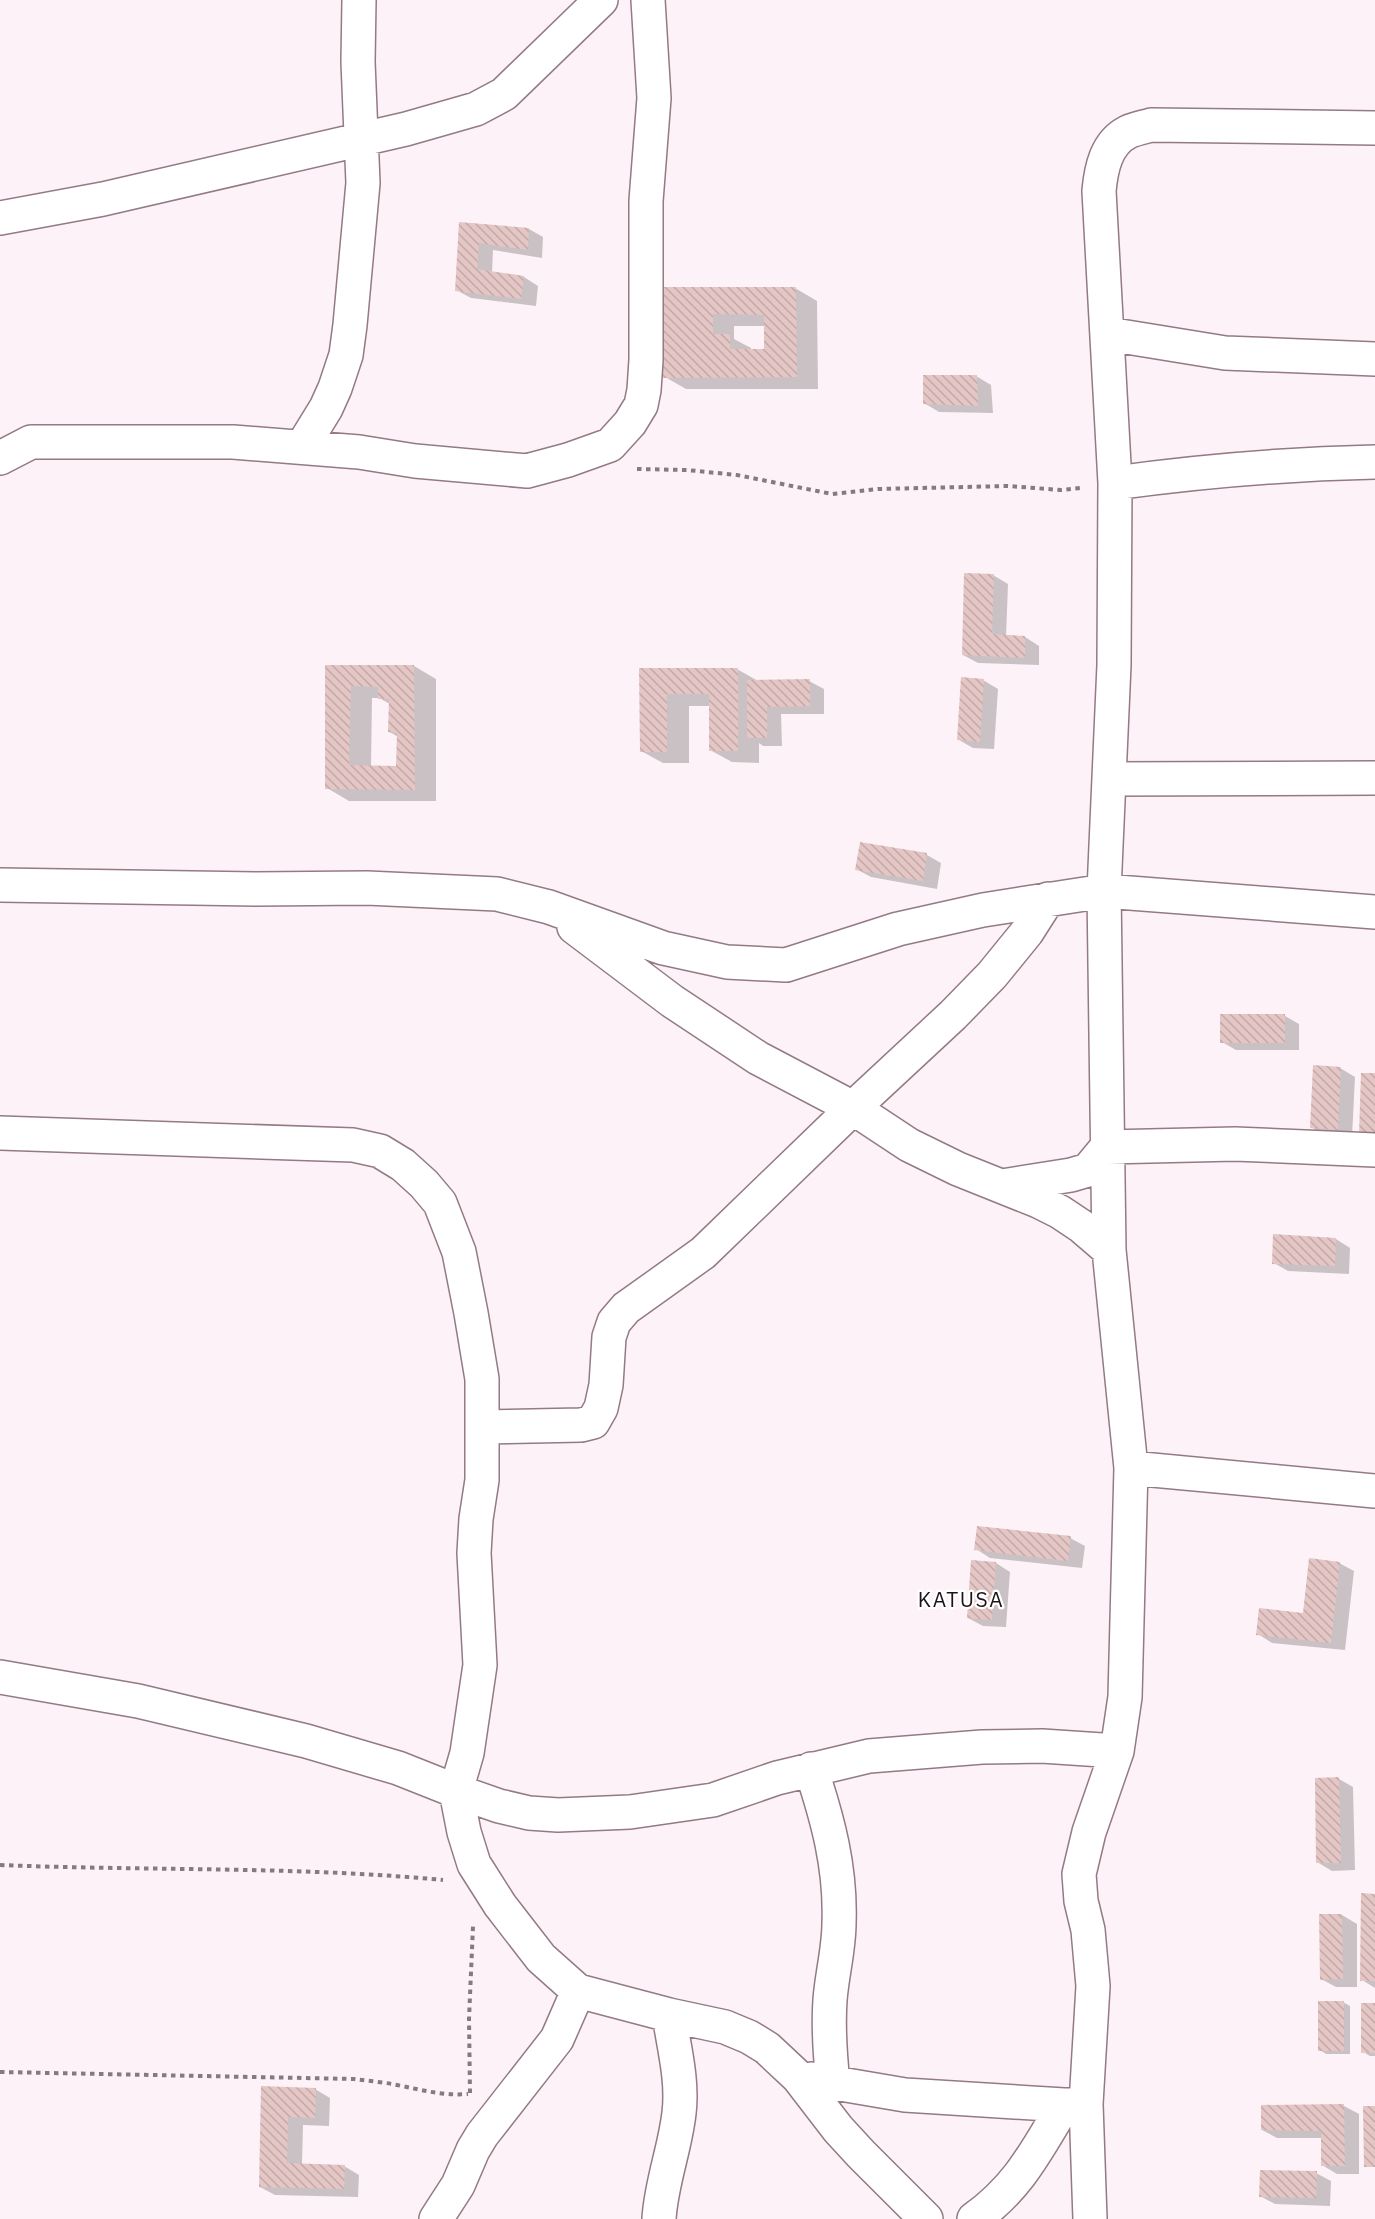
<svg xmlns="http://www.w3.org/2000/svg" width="1375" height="2219" viewBox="0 0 1375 2219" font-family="'IBM Plex Sans',sans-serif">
<defs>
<pattern id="building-back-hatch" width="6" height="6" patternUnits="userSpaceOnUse" patternTransform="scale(1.5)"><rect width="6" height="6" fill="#e4c6c5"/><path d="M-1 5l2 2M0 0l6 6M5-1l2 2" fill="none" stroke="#c3a9a8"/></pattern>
</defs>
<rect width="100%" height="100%" fill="#fdf2f7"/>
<!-- shadow -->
<path fill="#0003" fill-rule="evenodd" d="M460,224L529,229L543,237L542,258L493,250L492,273L524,277L538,286L536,306L471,298L456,290Z
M795,288L817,301L818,389H686L665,377L664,289ZM734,326H766V351H751V348L734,339Z
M976,376L991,385L993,413L939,412L924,403Z
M993,575L1008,584L1006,637H1025L1039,646V665L978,663L963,655Z
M326,666H414L436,679V801H349L327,788ZM372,698H379L390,704V732L398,737V768L371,767Z
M640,669H737L758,681H809L824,689V714H781L782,746H763L759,743V763L732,762L710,750V706H689V763H663L641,751Z
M983,680L998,689L994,749L973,748L959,740Z
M861,843L927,855L941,863L937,889L871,877L856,869Z
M1285,1016L1299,1024V1050H1236L1222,1042Z
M1340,1068L1355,1077L1352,1137L1326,1136L1311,1127Z
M1336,1239L1350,1248L1349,1274L1288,1271L1274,1263Z
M1070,1538L1085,1546L1082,1568L990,1558L976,1549Z
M996,1563L1010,1572L1006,1627L983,1626L968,1618Z
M1339,1563L1354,1571L1345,1650L1272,1643L1258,1634L1304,1615Z
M1339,1779L1353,1787L1355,1870L1332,1871L1317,1862Z
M1375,1895V1988L1362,1980Z
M1321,1915H1342L1357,1924V1987H1336L1321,1979Z
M1343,2002L1350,2006V2054H1326L1320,2050Z
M1375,2005V2056H1370L1363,2052Z
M262,2088L315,2089L330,2098L329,2126L303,2125L302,2165L344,2166L359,2175L358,2197L275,2195L260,2187Z
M1262,2106H1344L1359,2114V2174H1337L1322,2165V2138H1277L1262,2130Z
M1316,2173L1331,2181L1330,2206L1275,2204L1260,2196Z"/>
<!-- building -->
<path fill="url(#building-back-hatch)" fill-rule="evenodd" d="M459,222L529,228L528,250L479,243L477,269L524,276L521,299L455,291Z
M662,287H796L797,377L663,378ZM713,314L764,315V349H730V334H713Z
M923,375H977L978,406L923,404Z
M964,573L994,574L992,634L1025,636V658L962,655Z
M325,665H414L415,790L325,789ZM351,686L378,687V699H389L388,732L397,733L396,766L349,765Z
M639,668H738V751H709V694H667V752H640Z
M961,677L984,679L980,742L957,740Z
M810,679V706L767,707V738H747V680Z
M860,842L927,853L923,881L855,870Z
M1220,1014H1285V1043H1220Z
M1313,1065L1341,1067L1338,1130L1310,1128Z
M1361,1073H1375V1134H1359Z
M1273,1234L1336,1238L1335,1266L1272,1264Z
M977,1526L1071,1536L1068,1561L974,1550Z
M1309,1558L1340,1562L1331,1643L1256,1635L1259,1608L1303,1613Z
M971,1560L996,1562L992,1620L967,1618Z
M1339,1777L1341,1863H1316L1315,1778Z
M1361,1893L1375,1894V1981H1360Z
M1319,1914H1342L1343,1979L1320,1980Z
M1318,2001H1344V2051H1318Z
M1361,2003H1375V2053H1361Z
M261,2086L316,2088L315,2118L288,2117L287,2163L345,2165L344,2189L259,2187Z
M1344,2104L1345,2166H1321V2131L1261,2130V2105Z
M1363,2106H1375V2167H1364Z
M1260,2170L1317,2171L1316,2198L1259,2197Z"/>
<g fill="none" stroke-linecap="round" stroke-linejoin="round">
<defs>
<path id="minor" d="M0,218L103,199L406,129L476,109L504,94L601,0
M1108,334L1225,353L1375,359
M302,447L326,408L335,388L346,355L350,325L363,183L358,62L359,0
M0,458L31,442H233L359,452L415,461L527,471L568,460L610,445L630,423L641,405L644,390L646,360V201L654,98L648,0
M1115,483C1202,471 1288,464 1375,462
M1109,779L1375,778
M0,885L256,889L367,888L497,894L549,907L663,948L727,962L786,965L898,929L983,910L1104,891L1375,912
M574,927L672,1001L758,1058L853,1108L909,1145L958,1169L1038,1201L1060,1212L1081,1226L1109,1250
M0,1133L353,1145L380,1151L403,1165L424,1184L440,1203L459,1252L471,1313L482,1379V1480L476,1519L474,1553L480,1665L467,1753L456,1791L464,1832L474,1864L500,1905L541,1958L578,1991L669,2015L725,2027L749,2037L767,2048L798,2077L838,2129L861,2154L926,2219
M1002,1186L1071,1175L1088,1170L1107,1147L1235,1144L1375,1150
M482,1427L581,1425L593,1422L601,1408L606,1385L609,1337L614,1322L626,1308L703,1253L853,1108L953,1015L992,975L1027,932L1048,899
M1131,1468L1375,1491
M0,1677L138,1701L306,1741L398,1768L456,1791L499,1806L529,1813L558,1815L630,1812L713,1800L777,1778L869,1756L982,1747L1042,1746L1117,1751
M811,1769C828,1820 841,1868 839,1923C839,1949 832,1974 830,2000C828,2029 830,2055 833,2083
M811,2079L905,2095L1064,2105L1086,2104
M436,2219L458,2185L473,2150L482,2135L557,2039L578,1991
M659,2219C661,2183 675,2149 679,2113C683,2081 674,2047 669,2015
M974,2219C1019,2187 1036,2151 1064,2105
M1090,2219L1086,2104L1093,1986L1088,1930L1081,1901L1079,1874L1089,1832L1117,1751L1125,1697L1131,1468L1109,1250L1104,891L1114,665L1115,483L1099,191C1101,169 1106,143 1128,132C1134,129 1144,127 1151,125L1375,128"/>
</defs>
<!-- minor casing -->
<use href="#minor" stroke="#937a85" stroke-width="36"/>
<!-- path -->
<path stroke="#857b7f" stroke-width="4" stroke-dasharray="4.5 4.5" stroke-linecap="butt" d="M637,469L687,470L737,475L832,494L878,489L1008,486L1061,490L1080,488
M0,1865C148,1871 295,1866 443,1880
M0,2072L354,2079C368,2081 383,2082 397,2085C422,2090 443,2096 468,2094
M470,2093L469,2019L473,1926"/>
<!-- minor -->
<use href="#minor" stroke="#fff" stroke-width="33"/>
</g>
<g text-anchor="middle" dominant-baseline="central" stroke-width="4.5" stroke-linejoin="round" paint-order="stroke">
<!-- quarter labels -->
<g font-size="21" letter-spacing="1.5" fill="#1d1418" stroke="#fff">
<text x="961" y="1599">KATUSA</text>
</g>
</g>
</svg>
